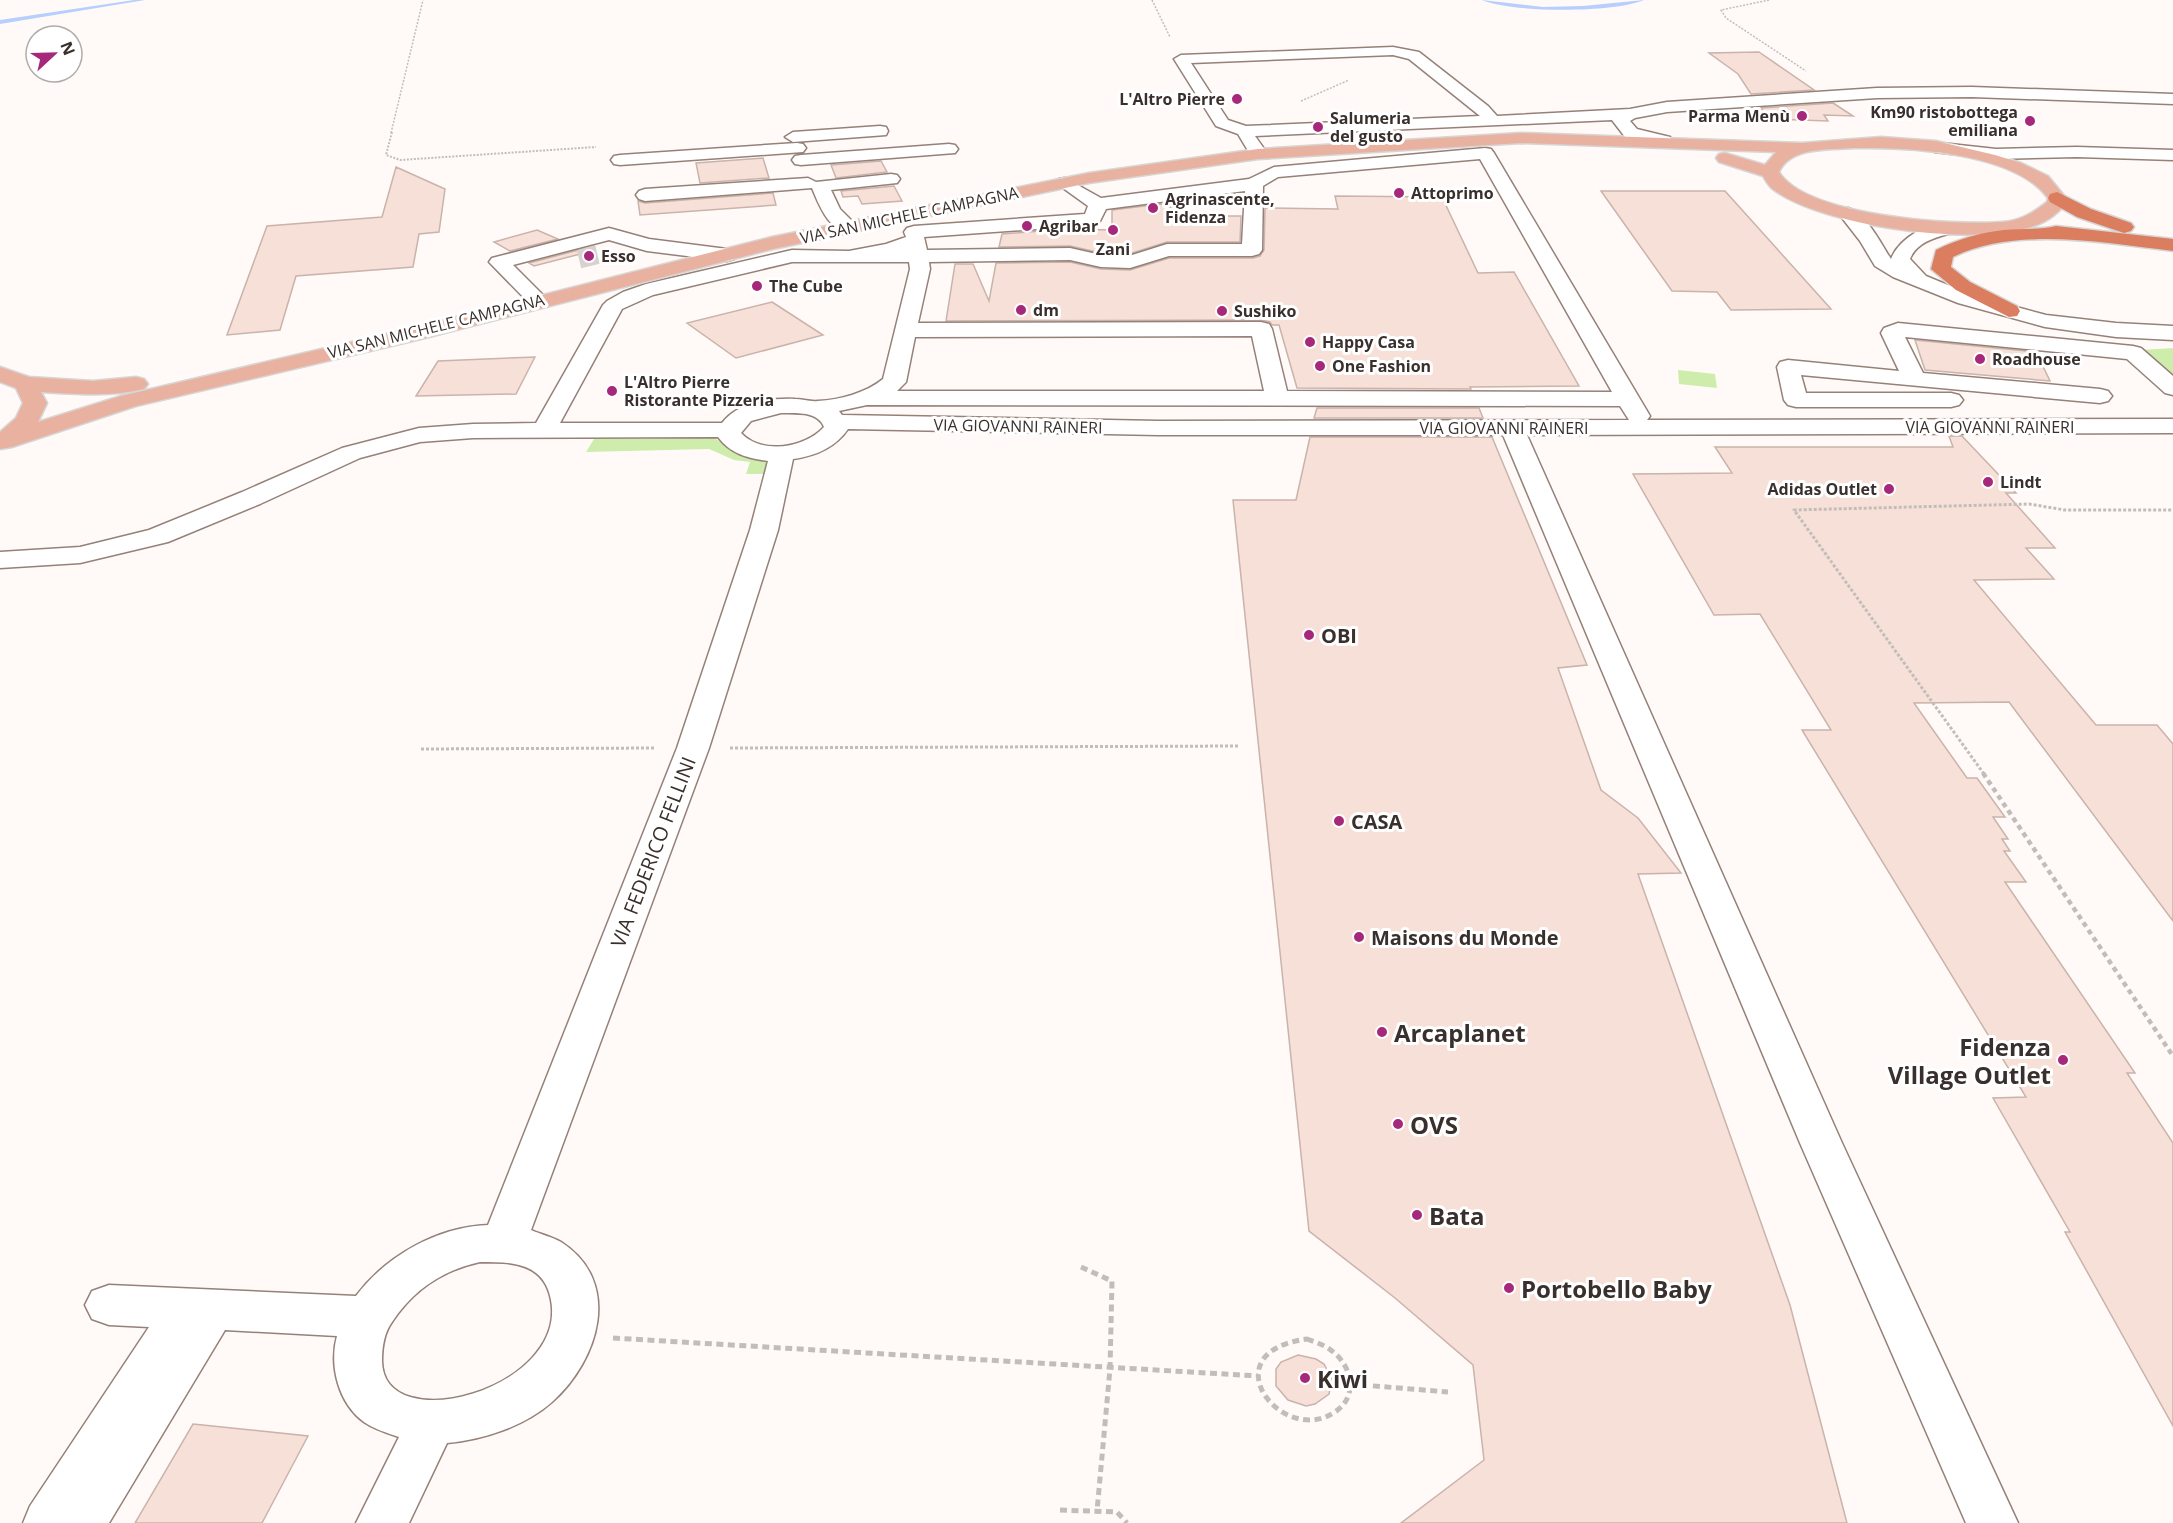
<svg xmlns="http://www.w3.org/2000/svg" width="2173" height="1523" viewBox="0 0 2173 1523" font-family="'Open Sans',sans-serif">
<rect width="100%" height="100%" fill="#fffaf8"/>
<!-- green -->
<path fill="#ceedac" d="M2173,348V377L2141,350Z
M1678,370L1715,374L1717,388L1679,384Z
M714,438L747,456L770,458L768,474H746L750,462L734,460L709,449L586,452L594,439Z"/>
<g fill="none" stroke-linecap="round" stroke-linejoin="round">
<!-- stream -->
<path fill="#b6cffd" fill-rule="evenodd" d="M134,0H145L0,24V20Z
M1482,0L1543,7L1583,6L1644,0C1614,13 1512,13 1482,0Z"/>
</g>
<!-- building -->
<path fill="#f7e0d7" stroke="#c9b3aa" stroke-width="1.5" d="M1759,52L1814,90L1751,94L1738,74L1709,53Z
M1833,103L1853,116L1824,115L1828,121L1768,119L1761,108Z
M763,158L769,178L700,183L696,163Z
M881,161L887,172L836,178L831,165Z
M396,167L445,189L439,232L419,234L413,267L296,276L280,330L227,335L267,226L382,217Z
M894,186L902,201L862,204L858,196L843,197L841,191Z
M1601,191H1725L1831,309L1731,310L1717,292L1672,291Z
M773,193L776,205L640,215L638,201L645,203Z
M1335,196L1442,197L1478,273L1514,272L1579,386L1470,387L1471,389L1297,388L1279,325H1272L1270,322L1261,320L946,321L955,264H973L989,301L996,263L1070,262L1101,269L1130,270L1169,258H1253L1260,256L1264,250L1265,208L1338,209Z
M1161,204L1196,216H1241L1240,242H1167L1129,254L1101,253L1070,246L999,247L1002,234L1065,229L1112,230V210Z
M537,230L558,239L510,251L494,242Z
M582,249L588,252L534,266L529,263Z
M772,302L823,335L736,358L687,323Z
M1915,340L2036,352L2050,381L1925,370Z
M535,357L516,394L416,396L438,361Z
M1317,408H1479L1483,418H1314Z
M1949,436H1962L2016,493H2006L2055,548H2026L2054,579L1974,580L2096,725H2157L2173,744V921L2009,702L1914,703L1967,778H1977L2005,817H1993L2008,839H2002L2010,851H2004L2026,882H2005L2135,1073H2127L2173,1143V1426L2065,1232H2070L1993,1098L2026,1097L1802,730H1831L1760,614L1714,615L1633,474L1732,473L1715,447H1953Z
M1310,437H1492L1587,665L1558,668L1601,790L1638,818L1681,873L1638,874L1790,1305L1847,1523H1401L1484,1460L1473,1365L1395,1298L1309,1231L1233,500H1296Z
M1298,1355L1316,1359L1324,1364L1332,1379L1329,1394L1315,1404L1306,1406L1288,1400L1276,1386V1369L1281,1362Z
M193,1424L308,1436L262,1523H135Z"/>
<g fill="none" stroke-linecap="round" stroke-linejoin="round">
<!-- minor-tunnel -->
<path stroke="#d7d2cf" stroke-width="19" stroke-dasharray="19 10" stroke-linecap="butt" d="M579,259L604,253"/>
<defs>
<path id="minor" d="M1393,47L1419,52L1488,106L1497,116L1630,109L1667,102L1877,88L1972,87L2173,94V104L1972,97L1877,98L1667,112L1635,118L1630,121L1637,129L1670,137L1672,141L1670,145L1664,146L1625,137L1612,120L1255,136L1265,150L1262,154H1250L1238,134L1216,126L1174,59L1181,55ZM1393,55L1409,59L1480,116L1246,126L1228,120L1191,63Z
M880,126L886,127L888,131L886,135L793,142L785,137L793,132Z
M797,143L803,144L806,148L803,152L620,165L614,164L611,160L614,156L620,155Z
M1941,143L1996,149L2077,147L2173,150V160L2077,157L1996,159L1935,152L1932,148L1935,144Z
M949,144L955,145L958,149L955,153L801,165L795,164L792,160L795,156L801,155Z
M1485,148L1491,149L1494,153L1650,416L1647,420L2173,419V433L1527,435L1842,1143L2018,1523H1966L1800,1143L1503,435H1159L848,429C835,448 815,456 793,459L778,530L709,748L531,1230C540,1234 552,1237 561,1242C623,1282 599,1360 552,1402C525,1426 483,1440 447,1443L409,1523H356L399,1437C387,1433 374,1429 364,1422C338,1403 329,1365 337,1336L225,1330L109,1523H23L30,1506L149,1327L109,1325L92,1319L85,1305L92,1291L109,1285L356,1296C386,1256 437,1227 488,1225L677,748L750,530L768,461C747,458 731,454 718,437L473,438L420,442L360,458L260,504L168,542L80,563L0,568V552L80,547L149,530L242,492L342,448L419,428L473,424L536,423L603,305L607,301L623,292L646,284L792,250L849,251L886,244L906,237L904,232L907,228L914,226L1085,214L1088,206L1056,183L1059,179L1065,178L1101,198L1249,179L1274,167ZM1480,159L1612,392L1287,391L1272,329L1269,324L1261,322L918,323L930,269L929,262L1070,260L1101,267L1130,268L1169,256H1252L1259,254L1262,250L1263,186L1278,177ZM1245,191L1242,244H1167L1129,256L1101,255L1070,248L927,250L924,237L1092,225L1099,223L1106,209ZM792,262H909L910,269L883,379C866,393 839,400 818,401C810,402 802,399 795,399C770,398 738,402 722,423H560L622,309L653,295ZM1252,336L1264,391H897L906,382L915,337ZM867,405L1620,406L1629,420L1159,421L842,415L839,411ZM781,413C796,413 818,411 824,427C805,448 762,455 741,433L751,421ZM480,1262C511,1262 544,1262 551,1300C568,1389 383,1440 382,1361C382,1347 384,1333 392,1322C413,1290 443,1270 480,1262Z
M891,174L897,175L900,179L897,183L831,190L840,209L858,227L855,231C831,237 819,205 812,188L645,201L639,199L636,195L639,191L645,189L808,178L816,182Z
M1848,208C1866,213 1881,244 1891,259C1899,238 1932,218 1955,224L1958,228L1955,232C1938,237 1917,241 1910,259L1926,276L1972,295L2046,315L2116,323L2173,326V340L2116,337L2045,327L1958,303L1893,277L1875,266L1860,241L1839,214L1841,210Z
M609,228L649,239L727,249L734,251L737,255L734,259L727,261L647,251L609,240L513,265L549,301L545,305L538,307L531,305L489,262L492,258Z
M1898,323L2133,346L2141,348L2173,376V395L2165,393L2127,359L1905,337L1923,373L2100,389L2108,391L2112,396L2108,401L2100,403L1801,375L1806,393H1951L1959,395L1963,400L1959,405L1951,407H1796L1788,405L1784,400L1777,367L1780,362L1788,360L1899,371L1881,333L1884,328Z"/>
<path id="major" d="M1521,133L1802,143L1881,137L1936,141L1995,155L2021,163L2048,176L2066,198C2065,207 2060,210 2053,216C2012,248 1891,232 1842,218C1819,212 1794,204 1774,190C1769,187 1766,181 1763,176L1719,162L1716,158L1719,154L1725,153L1765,165L1776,152L1521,143L1258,159L1089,183L773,249L421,339L136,406L12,447L0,449V432L16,418L23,403L16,388L0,382V367L29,377L93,381L136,377L144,379L148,384L144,389C110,397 75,394 41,392L47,403L38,422L121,396L420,326L772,237L1089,173L1258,149ZM1854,148C1908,147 2014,152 2048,198L2047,202C2033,213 2020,221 2002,222C1953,226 1806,216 1779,172C1791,146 1830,150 1854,148Z"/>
<path id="highway" d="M2057,192L2091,209L2131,223L2134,227L2131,231L2124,233L2077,217L2050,202L2048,198L2050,194Z
M2056,226L2173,239V251C2104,243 2017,226 1953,257L1951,267L1970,282L2017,306L2020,311L2017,316L2009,317L1956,290L1931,269L1936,250C1958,239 1979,233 2004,230C2022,228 2039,230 2056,226Z"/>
</defs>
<!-- minor casing -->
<use href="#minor" stroke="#958178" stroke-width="3"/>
<!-- major casing -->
<use href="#major" stroke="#d7d6d5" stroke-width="3"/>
<!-- highway casing -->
<use href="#highway" stroke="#d7d6d5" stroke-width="3"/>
<!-- path-far4 -->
<path stroke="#c3bdba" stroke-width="1.5" stroke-dasharray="2 1.5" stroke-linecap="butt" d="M1152,0L1170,37
M1769,0L1721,10L1726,18L1806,71
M1301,101L1349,80
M391,133L423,0"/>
<!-- path-far3 -->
<path stroke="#c3bdba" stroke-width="2" stroke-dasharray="2 1.5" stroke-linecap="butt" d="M392,132L386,155L400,160L596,147"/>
<!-- path-far2 -->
<path stroke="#c3bdba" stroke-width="3" stroke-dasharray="3 2" stroke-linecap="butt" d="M730,748L1239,746
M421,749L656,748
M1984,774L1794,510L2029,504L2065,510H2173"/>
<!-- path-far1 -->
<path stroke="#c3bdba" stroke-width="4.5" stroke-dasharray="5 4" stroke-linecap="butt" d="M1983,773L2173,1056"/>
<!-- path -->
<path stroke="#c3bdba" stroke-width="5" stroke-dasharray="7 4.5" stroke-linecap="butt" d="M1081,1267L1112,1281L1110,1369L1097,1511
M613,1338L1258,1376
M1307,1339C1315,1342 1325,1345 1332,1351C1352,1366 1359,1396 1335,1412C1282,1448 1208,1352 1307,1339Z
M1350,1384L1448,1392
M1060,1510L1117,1512L1127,1523"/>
<!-- minor -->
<use href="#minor" fill="#fff" fill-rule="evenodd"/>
<!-- major -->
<use href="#major" fill="#e9b19f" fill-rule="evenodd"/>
<!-- highway -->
<use href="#highway" fill="#db7d5f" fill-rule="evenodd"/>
</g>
<!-- markers -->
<g fill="#a5287b" stroke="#fff" stroke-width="2">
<circle cx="1237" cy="99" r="6"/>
<circle cx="1802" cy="116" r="6"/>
<circle cx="2030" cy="121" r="6"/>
<circle cx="1318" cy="127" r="6"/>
<circle cx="1399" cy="193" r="6"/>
<circle cx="1153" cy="208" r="6"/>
<circle cx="1027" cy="226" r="6"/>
<circle cx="1113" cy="230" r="6"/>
<circle cx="589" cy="256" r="6"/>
<circle cx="757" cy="286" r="6"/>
<circle cx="1021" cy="310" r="6"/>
<circle cx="1222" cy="311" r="6"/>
<circle cx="1310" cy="342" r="6"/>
<circle cx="1980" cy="359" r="6"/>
<circle cx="1320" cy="366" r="6"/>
<circle cx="612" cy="391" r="6"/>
<circle cx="1988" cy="482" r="6"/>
<circle cx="1889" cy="489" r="6"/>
<circle cx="1309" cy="635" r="6"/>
<circle cx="1339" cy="821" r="6"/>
<circle cx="1359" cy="937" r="6"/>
<circle cx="1382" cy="1032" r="6"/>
<circle cx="2063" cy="1060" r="6"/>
<circle cx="1398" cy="1124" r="6"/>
<circle cx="1417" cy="1215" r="6"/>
<circle cx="1509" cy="1288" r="6"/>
<circle cx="1305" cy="1378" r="6"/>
</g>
<g text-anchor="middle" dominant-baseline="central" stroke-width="6" stroke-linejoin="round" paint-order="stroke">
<!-- far-poi labels -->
<g font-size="16" font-weight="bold" fill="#39302d" stroke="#fff" text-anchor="start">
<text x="1225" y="99" text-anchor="end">L'Altro Pierre</text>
<text x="2018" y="112" text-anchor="end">Km90 ristobottega<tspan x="2018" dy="18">emiliana</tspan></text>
<text x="1790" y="116" text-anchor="end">Parma Menù</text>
<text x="1330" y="118">Salumeria<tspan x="1330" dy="18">del gusto</tspan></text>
<text x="1411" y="193">Attoprimo</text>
<text x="1165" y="199">Agrinascente,<tspan x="1165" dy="18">Fidenza</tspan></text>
<text x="1039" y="226">Agribar</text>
<text x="1113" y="249" text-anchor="middle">Zani</text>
<text x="601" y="256">Esso</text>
<text x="769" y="286">The Cube</text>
<text x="1033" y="310">dm</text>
<text x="1234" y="311">Sushiko</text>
<text x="1322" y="342">Happy Casa</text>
<text x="1992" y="359">Roadhouse</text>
<text x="1332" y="366">One Fashion</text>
<text x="624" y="382">L'Altro Pierre<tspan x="624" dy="18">Ristorante Pizzeria</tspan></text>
<text x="2000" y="482">Lindt</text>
<text x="1877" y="489" text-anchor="end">Adidas Outlet</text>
</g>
<!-- far-street labels -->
<g font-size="16" fill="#39302d" stroke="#fff">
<text transform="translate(909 215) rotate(-12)">VIA SAN MICHELE CAMPAGNA</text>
<text transform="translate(436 326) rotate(-14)">VIA SAN MICHELE CAMPAGNA</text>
<text transform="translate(1018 426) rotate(1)">VIA GIOVANNI RAINERI</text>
<text x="1990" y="427">VIA GIOVANNI RAINERI</text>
<text x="1504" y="428">VIA GIOVANNI RAINERI</text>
</g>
<!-- poi labels -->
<g font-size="20" font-weight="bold" fill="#39302d" stroke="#fff" text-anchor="start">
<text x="1321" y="635">OBI</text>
<text x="1351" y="821">CASA</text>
<text x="1371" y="937">Maisons du Monde</text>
</g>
<!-- street labels -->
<g font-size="20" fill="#39302d" stroke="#fff">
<text transform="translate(653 852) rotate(-69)">VIA FEDERICO FELLINI</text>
</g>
<!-- near-poi labels -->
<g font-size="24" font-weight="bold" fill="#39302d" stroke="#fff" text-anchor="start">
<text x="1394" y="1032">Arcaplanet</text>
<text x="2051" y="1046" text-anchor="end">Fidenza<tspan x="2051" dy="28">Village Outlet</tspan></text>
<text x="1410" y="1124">OVS</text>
<text x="1429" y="1215">Bata</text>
<text x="1521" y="1288">Portobello Baby</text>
<text x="1317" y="1378">Kiwi</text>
</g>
</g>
<!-- north arrow -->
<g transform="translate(54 54) rotate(68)"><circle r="28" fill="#ffffff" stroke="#b0acab" stroke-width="1.5"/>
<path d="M0-4.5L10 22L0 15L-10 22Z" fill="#a5287b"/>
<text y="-9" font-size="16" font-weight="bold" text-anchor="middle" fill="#39302d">N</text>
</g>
</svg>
